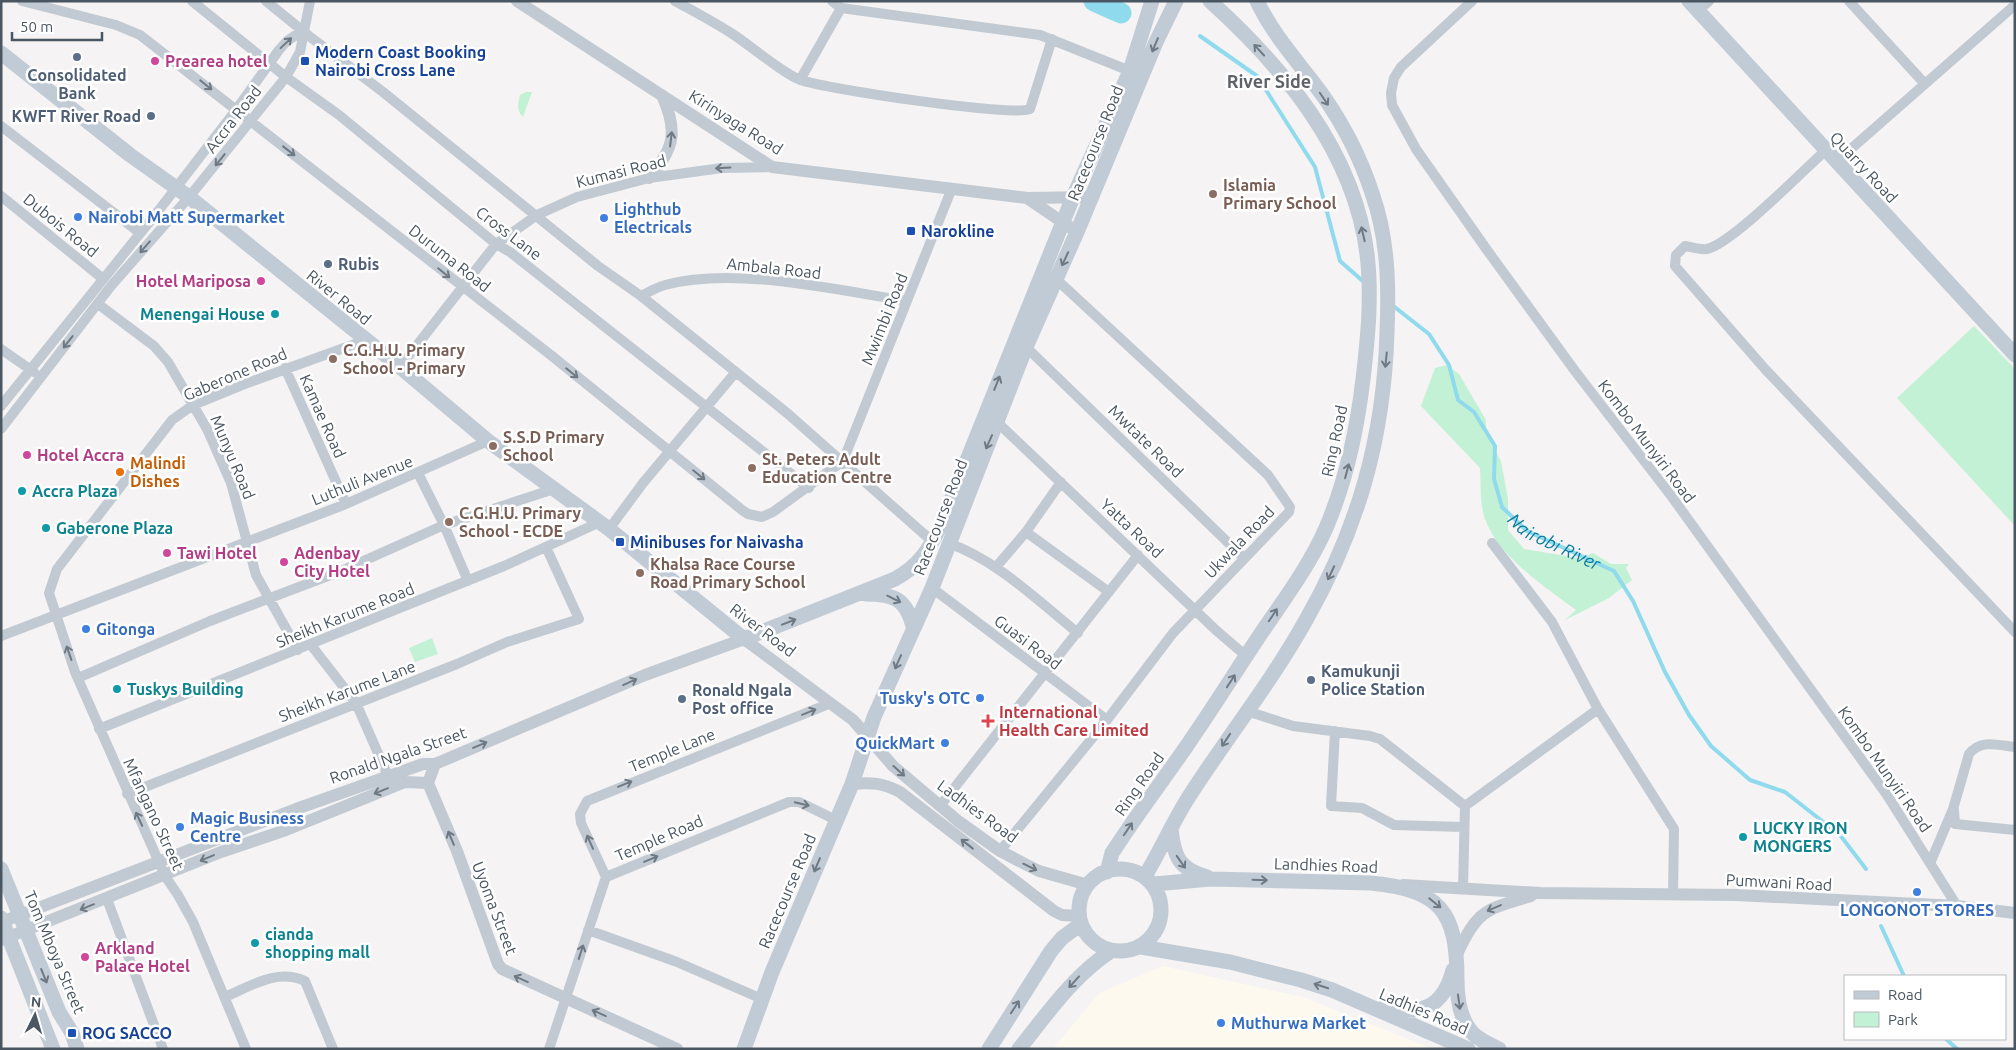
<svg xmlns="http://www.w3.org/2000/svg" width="2016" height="1050" viewBox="0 0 2016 1050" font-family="Ubuntu,sans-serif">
<rect width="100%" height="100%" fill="#f5f3f3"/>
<!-- commercial -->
<path fill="#fdf9ef" d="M1163,966L1303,997L1433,1049H1053L1099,993Z"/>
<!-- green -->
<path fill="#c3f1d5" d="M526,92H532L523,117C516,110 518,104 520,95Z
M1974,326L2015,369V526L1897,398Z
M1447,365L1459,374L1486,420V434L1501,461L1508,499V530L1524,549L1578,558L1593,553L1611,564H1629L1626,568L1632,580L1609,598L1565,620L1576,610C1543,585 1489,551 1482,507C1480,494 1481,481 1480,468L1421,406L1435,368Z
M432,638L438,654L415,662L409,648Z"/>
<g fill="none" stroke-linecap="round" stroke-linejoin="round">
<!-- stream -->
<g stroke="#90daee" stroke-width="4">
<path d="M1200,36L1257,76L1315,167L1340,261L1365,283"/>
<path id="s1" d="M1392,305L1429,334L1449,365L1458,400L1474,412L1495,446L1494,479L1502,507L1527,531L1614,571L1633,601L1665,672L1689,715L1711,746L1750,780L1785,792L1840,835L1866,869"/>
<path d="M1881,926L1904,976"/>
<path d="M1946,1039L1957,1049"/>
</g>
<!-- river -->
<path stroke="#90daee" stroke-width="21" d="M1094,1L1121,13"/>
<!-- minor -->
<path stroke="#c1cad2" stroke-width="10" d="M22,1L116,25L140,35L552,356L742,510L748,514L762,517L773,512L843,461L952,188
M192,1L286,77L339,115L496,244L510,252L809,488
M266,1L309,36L383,92L598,266L641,296L787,413L933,542
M675,1C695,12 716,23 734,35C751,46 785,75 801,80C826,89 1013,117 1030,109L1052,39
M1472,1L1401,67L1394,78L1391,93L1392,105L1416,149L1487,250L1575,371L1672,497L1887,795L1957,906
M1849,1L1925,84
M841,8L1040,35L1130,71
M1698,11L1709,1
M800,80L841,8L832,1
M1,126L140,233
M1825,151C1803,171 1731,244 1707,249C1700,250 1692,247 1685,246L1676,255L1675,266L1765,369L2015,632
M1836,162L2015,5
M1,196L102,278
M641,296C649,292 657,287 665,285C733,266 836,290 907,301
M98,304L154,346L168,362L193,405L207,429L231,483L256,575L298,650
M1026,347L1244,558
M1,349L34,372
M400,367L496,244L537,215L577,197L649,178L722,168L772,167
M285,368L346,504
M1,406L159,210L236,110L279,50L287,41L302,31
M997,422L1217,631L1246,656
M1,429L111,286L189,197L286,77L300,52L310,1
M418,473L444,525L468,581
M609,529L643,483L735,373
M1026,532L1109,592
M948,543C997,560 1038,601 1078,633
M1492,543L1552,622L1598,709
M996,567L1026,532L1061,482
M932,588L1107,720
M1,636L346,504L488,441
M311,645L356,703L388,776
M78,678L210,621L341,571L444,525L554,489
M1247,711L1293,726L1370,736L1380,739L1465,806L1463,888
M99,729L504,566L600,522
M1335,731L1331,806L1362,808L1394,825L1464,827
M127,794L457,664L507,642L579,619L546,547
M940,806L1138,555
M1465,806L1598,709L1674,829L1673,895
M1954,810L1955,824L2015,830
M1000,851L1107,720L1173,633L1289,512L1290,507L1268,475L1056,279
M1931,861L1953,809L1969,754C1981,739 1997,745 2015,747
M606,877L581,823L580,814L587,801L831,703
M107,899L163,1049
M588,930L677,962L762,999
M225,997C251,986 277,968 305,981L333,1049
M246,1049L193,922L178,895L165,876L75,672L49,593L57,569L172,420L193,405L242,385L366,340
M549,1049L606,877L789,802H799L836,820"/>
<!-- tertiary -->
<path stroke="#c1cad2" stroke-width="12" d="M517,1L772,167L1027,198L1092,197
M649,178C675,148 678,131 662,95
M1027,198L1077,232
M435,764L428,783L457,851L498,964L502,969L677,1049
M852,784C871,782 883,783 900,792L1054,911L1062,915L1079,916
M1403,885L1540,893L1736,895L1957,906L2015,913
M2,922L296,809L423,764H435L645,675L744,639L853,720L893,766L958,821L1000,851L1023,863L1039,871L1088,885
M1,940L221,852L286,830L405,782L428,783
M1457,954C1479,909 1484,910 1531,896"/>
<!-- secondary -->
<path stroke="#c1cbd6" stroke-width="15" d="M1689,1L2015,355
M1,53L130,155L189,197L400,367L488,441L609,529L744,639L895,579C920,565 928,551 941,525L1073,197L1130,71L1152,1
M866,594C894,594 906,599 913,626
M1171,829C1174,857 1179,869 1207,877
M1079 910a41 41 0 1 1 82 0a41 41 0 1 1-82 0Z
M1,869L59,1012L72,1033L77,1049
M1107,872L1112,853L1120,841C1141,809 1164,779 1186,747C1211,711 1234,674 1258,638C1282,602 1309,567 1326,528C1347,479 1357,430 1363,379C1368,337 1372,295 1367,254C1354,151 1284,68 1210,1
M1145,876C1161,850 1173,821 1190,795C1228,736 1272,681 1306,620C1358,529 1384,438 1387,332C1389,285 1388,238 1372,193C1361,159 1344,126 1324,97C1301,65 1274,37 1257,1
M1154,884L1211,879L1371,883C1440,890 1457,911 1457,979C1457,996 1459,1016 1470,1030C1476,1039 1489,1044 1499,1049
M1,918L53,1049
M1141,947L1230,962L1301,980L1332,990L1468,1049
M1383,1008C1420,1015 1443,1009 1453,970
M744,1049L772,972L852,784L874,717L932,588L1026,347L1077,232L1156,42L1176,1
M989,1049L1051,951L1062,938L1081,924
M1019,1049C1047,1014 1073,976 1111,951"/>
</g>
<!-- one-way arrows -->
<defs><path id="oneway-shaft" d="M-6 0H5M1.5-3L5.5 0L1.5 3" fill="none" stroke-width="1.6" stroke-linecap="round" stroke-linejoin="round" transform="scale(1.25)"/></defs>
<g stroke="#6e7983">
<use href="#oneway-shaft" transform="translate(286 43) rotate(-43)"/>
<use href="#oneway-shaft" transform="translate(206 85) rotate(39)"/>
<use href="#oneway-shaft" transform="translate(671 139) rotate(-83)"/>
<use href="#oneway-shaft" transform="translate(289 151) rotate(38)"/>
<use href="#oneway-shaft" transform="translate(220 160) rotate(129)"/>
<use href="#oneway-shaft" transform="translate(723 168) rotate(177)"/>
<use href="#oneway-shaft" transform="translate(145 247) rotate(131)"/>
<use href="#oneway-shaft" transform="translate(444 273) rotate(39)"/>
<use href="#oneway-shaft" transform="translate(68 342) rotate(128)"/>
<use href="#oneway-shaft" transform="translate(572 373) rotate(39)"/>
<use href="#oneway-shaft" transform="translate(699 475) rotate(39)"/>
<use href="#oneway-shaft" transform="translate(69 653) rotate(-109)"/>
<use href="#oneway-shaft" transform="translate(630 682) rotate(-24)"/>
<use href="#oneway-shaft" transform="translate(809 712) rotate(-22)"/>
<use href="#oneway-shaft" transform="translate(480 745) rotate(-23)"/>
<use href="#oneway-shaft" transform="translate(899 771) rotate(42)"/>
<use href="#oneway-shaft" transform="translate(625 784) rotate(-22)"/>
<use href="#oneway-shaft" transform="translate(381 791) rotate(158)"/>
<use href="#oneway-shaft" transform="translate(802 804) rotate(14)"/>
<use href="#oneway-shaft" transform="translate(139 819) rotate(-115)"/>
<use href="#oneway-shaft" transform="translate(451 838) rotate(-113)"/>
<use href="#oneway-shaft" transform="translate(590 842) rotate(-114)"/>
<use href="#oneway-shaft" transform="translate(967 844) rotate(-142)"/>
<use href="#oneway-shaft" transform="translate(207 858) rotate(157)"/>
<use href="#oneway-shaft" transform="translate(651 859) rotate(-23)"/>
<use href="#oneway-shaft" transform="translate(1030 867) rotate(26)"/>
<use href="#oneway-shaft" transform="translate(87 907) rotate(158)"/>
<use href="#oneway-shaft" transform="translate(1494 908) rotate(157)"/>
<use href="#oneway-shaft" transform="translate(581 952) rotate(-72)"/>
<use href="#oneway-shaft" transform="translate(521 979) rotate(-156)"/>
<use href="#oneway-shaft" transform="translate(599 1013) rotate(-156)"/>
</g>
<g stroke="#6e7984">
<use href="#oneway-shaft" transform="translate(1155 45) rotate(113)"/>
<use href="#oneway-shaft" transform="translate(1259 50) rotate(-133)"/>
<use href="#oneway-shaft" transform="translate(1324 99) rotate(56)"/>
<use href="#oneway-shaft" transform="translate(1363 234) rotate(-103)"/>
<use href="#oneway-shaft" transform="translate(1065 259) rotate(115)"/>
<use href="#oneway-shaft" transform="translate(1386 360) rotate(96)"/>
<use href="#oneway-shaft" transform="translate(997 383) rotate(-68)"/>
<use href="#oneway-shaft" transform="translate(989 442) rotate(114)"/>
<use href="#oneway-shaft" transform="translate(1347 471) rotate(-75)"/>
<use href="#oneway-shaft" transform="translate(1331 573) rotate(115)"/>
<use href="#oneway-shaft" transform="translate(894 599) rotate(26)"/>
<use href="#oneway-shaft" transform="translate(1273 615) rotate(-56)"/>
<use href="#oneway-shaft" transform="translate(789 622) rotate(-21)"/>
<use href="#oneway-shaft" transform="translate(898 662) rotate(114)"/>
<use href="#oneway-shaft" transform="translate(1231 681) rotate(-57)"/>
<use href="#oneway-shaft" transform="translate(1226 740) rotate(124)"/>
<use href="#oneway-shaft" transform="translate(1128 829) rotate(-56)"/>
<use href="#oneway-shaft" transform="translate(1181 862) rotate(55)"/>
<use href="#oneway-shaft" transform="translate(817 865) rotate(113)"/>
<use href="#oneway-shaft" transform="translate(1260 880) rotate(2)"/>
<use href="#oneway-shaft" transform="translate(1435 903) rotate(39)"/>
<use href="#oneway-shaft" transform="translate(44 976) rotate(68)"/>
<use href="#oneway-shaft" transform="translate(1074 982) rotate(132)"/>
<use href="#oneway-shaft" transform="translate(1321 986) rotate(-162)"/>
<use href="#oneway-shaft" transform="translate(1459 1002) rotate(82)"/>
<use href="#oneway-shaft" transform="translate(1015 1007) rotate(-57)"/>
</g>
<!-- markers -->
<g fill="#5c6f8a" stroke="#fff" stroke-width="2">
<circle cx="77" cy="57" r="5"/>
<circle cx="151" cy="116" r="5"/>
<circle cx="328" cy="264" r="5"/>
<circle cx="1311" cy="680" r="5"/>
<circle cx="682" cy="699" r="5"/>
</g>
<g fill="#d1479c" stroke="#fff" stroke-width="2">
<circle cx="155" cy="61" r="5"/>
<circle cx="261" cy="281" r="5"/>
<circle cx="27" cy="455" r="5"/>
<circle cx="167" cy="553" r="5"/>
<circle cx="284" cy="562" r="5"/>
<circle cx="85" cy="957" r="5"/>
</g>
<g fill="#1a4fb4" stroke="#fff" stroke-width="2">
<rect x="300" y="56" width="10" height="10" rx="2.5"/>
<rect x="906" y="226" width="10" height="10" rx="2.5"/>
<rect x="615" y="537" width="10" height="10" rx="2.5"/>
<rect x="67" y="1028" width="10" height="10" rx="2.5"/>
</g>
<g fill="#8d6e63" stroke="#fff" stroke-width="2">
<circle cx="1213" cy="194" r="5"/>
<circle cx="333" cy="359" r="5"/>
<circle cx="493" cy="446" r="5"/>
<circle cx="752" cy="468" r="5"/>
<circle cx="449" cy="522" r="5"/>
<circle cx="640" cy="573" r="5"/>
</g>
<g fill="#3f7fe0" stroke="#fff" stroke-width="2">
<circle cx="78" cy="217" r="5"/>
<circle cx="604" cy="218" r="5"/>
<circle cx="86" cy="629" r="5"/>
<circle cx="980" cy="698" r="5"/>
<circle cx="945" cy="743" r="5"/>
<circle cx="180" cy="827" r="5"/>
<circle cx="1917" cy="892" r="5"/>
<circle cx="1221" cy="1023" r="5"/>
</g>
<g fill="#0f9aa8" stroke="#fff" stroke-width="2">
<circle cx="275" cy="314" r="5"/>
<circle cx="22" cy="491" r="5"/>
<circle cx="46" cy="528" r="5"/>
<circle cx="117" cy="689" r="5"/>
<circle cx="1743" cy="837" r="5"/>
<circle cx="255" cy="943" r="5"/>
</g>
<circle fill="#e8710a" stroke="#fff" stroke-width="2" cx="120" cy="472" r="5"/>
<path fill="#e0444e" stroke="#fff" stroke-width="2" d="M985.5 713.5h5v5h5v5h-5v5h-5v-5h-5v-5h5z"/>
<g text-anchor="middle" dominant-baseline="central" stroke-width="5" stroke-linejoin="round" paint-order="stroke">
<!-- transit labels -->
<g font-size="16" font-weight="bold" fill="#164399" stroke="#fff" text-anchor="start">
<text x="315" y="52">Modern Coast Booking<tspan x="315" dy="18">Nairobi Cross Lane</tspan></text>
<text x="921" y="231">Narokline</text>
<text x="630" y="542">Minibuses for Naivasha</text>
<text x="82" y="1033">ROG SACCO</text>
</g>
<!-- hotel labels -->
<g font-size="16" font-weight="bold" fill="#b23c85" stroke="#fff" text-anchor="start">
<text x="165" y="61">Prearea hotel</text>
<text x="251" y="281" text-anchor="end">Hotel Mariposa</text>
<text x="37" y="455">Hotel Accra</text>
<text x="177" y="553">Tawi Hotel</text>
<text x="294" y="553">Adenbay<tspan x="294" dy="18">City Hotel</tspan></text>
<text x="95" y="948">Arkland<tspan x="95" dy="18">Palace Hotel</tspan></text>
</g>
<!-- service labels -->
<g font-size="16" font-weight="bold" fill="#4e5e75" stroke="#fff" text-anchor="start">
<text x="77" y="75" text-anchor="middle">Consolidated<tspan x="77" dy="18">Bank</tspan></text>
<text x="141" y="116" text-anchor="end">KWFT River Road</text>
<text x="338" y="264">Rubis</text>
<text x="1321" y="671">Kamukunji<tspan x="1321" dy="18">Police Station</tspan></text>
<text x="692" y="690">Ronald Ngala<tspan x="692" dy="18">Post office</tspan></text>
</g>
<!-- street labels -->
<g font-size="16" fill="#4a5661" stroke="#fff">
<text transform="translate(233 119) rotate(-52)">Accra Road</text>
<text transform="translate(736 122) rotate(32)">Kirinyaga Road</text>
<text transform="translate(1095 143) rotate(-68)">Racecourse Road</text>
<text transform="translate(1864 167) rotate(47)">Quarry Road</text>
<text transform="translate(621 171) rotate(-14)">Kumasi Road</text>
<text transform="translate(61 225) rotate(39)">Dubois Road</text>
<text transform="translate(509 233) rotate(37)">Cross Lane</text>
<text transform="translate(450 258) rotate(38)">Duruma Road</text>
<text transform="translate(774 268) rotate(6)">Ambala Road</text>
<text transform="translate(339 297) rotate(39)">River Road</text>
<text transform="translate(884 319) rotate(-68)">Mwimbi Road</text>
<text transform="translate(235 374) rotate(-23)">Gaberone Road</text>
<text transform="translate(323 416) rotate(66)">Kamae Road</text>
<text transform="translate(1146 441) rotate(44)">Mwtate Road</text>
<text transform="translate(1334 441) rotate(-78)">Ring Road</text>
<text transform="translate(1647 441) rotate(53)">Kombo Munyiri Road</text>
<text transform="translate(233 457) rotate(67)">Munyu Road</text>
<text transform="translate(362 480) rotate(-22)">Luthuli Avenue</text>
<text transform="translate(940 517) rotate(-69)">Racecourse Road</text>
<text transform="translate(1132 528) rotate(43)">Yatta Road</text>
<text transform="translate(1239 542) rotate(-46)">Ukwala Road</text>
<text transform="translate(345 615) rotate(-22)">Sheikh Karume Road</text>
<text transform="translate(763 630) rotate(37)">River Road</text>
<text transform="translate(1028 642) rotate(37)">Guasi Road</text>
<text transform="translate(347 691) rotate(-21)">Sheikh Karume Lane</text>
<text transform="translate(672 750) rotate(-22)">Temple Lane</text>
<text transform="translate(398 755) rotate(-19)">Ronald Ngala Street</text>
<text transform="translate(1885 769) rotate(55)">Kombo Munyiri Road</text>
<text transform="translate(1139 784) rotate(-55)">Ring Road</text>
<text transform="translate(978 811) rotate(36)">Ladhies Road</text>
<text transform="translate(154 814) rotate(65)">Mfangano Street</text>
<text transform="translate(659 838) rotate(-23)">Temple Road</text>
<text transform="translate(1326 865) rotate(2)">Landhies Road</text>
<text transform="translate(1779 882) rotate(3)">Pumwani Road</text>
<text transform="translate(787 891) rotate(-67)">Racecourse Road</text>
<text transform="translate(495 908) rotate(69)">Uyoma Street</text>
<text transform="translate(55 952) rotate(67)">Tom Mboya Street</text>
<text transform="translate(1424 1011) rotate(23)">Ladhies Road</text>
</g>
<!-- education labels -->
<g font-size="16" font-weight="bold" fill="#785e54" stroke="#fff" text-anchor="start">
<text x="1223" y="185">Islamia<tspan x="1223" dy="18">Primary School</tspan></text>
<text x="343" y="350">C.G.H.U. Primary<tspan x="343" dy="18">School - Primary</tspan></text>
<text x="503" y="437">S.S.D Primary<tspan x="503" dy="18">School</tspan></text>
<text x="762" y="459">St. Peters Adult<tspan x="762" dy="18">Education Centre</tspan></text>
<text x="459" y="513">C.G.H.U. Primary<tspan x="459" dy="18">School - ECDE</tspan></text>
<text x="650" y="564">Khalsa Race Course<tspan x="650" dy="18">Road Primary School</tspan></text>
</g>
<!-- shop labels -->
<g font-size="16" font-weight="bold" fill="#366cbe" stroke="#fff" text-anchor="start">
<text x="614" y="209">Lighthub<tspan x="614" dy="18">Electricals</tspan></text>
<text x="88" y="217">Nairobi Matt Supermarket</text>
<text x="96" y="629">Gitonga</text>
<text x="970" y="698" text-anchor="end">Tusky's OTC</text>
<text x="935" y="743" text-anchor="end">QuickMart</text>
<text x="190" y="818">Magic Business<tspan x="190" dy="18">Centre</tspan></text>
<text x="1917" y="910" text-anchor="middle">LONGONOT STORES</text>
<text x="1231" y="1023">Muthurwa Market</text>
</g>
<!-- culture labels -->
<g font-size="16" font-weight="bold" fill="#0d838f" stroke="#fff" text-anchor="start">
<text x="265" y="314" text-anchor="end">Menengai House</text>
<text x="32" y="491">Accra Plaza</text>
<text x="56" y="528">Gaberone Plaza</text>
<text x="127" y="689">Tuskys Building</text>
<text x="1753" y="828">LUCKY IRON<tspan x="1753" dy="18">MONGERS</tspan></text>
<text x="265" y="934">cianda<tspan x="265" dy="18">shopping mall</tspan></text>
</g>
<!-- food labels -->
<g font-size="16" font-weight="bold" fill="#c56008" stroke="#fff" text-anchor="start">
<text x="130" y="463">Malindi<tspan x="130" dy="18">Dishes</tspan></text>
</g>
<!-- health labels -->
<g font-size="16" font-weight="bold" fill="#be3a42" stroke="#fff" text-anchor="start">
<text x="999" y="712">International<tspan x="999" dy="18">Health Care Limited</tspan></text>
</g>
<!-- neighbourhood labels -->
<g font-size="18" font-weight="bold" fill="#5f6368" stroke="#fff">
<text x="1269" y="81">River Side</text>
</g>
<!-- water labels -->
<g font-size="18" font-style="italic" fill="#0c7c9b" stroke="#fff">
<text stroke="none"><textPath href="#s1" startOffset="306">Nairobi River</textPath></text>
</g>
</g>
<!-- border -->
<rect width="2016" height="1050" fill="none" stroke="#4a5661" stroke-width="5"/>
<!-- legend -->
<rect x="1844" y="975" width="162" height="65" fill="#ffffff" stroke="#b7bbc0"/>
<rect x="1854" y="991" width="25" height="8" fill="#c1cbd6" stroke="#b7bbc0"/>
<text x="1888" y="1000" font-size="15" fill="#4a5661">Road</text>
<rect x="1854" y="1012" width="25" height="15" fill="#c3f1d5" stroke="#b7bbc0"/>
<text x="1888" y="1025" font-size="15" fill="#4a5661">Park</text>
<!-- north arrow -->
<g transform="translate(35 1015) rotate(5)" stroke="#ffffff" stroke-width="4" paint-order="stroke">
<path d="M0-4L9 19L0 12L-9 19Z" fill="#4a5661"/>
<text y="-8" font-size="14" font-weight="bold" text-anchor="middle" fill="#4a5661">N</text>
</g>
<!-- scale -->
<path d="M12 32v8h90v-8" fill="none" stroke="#4a5661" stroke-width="2.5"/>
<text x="20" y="32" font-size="15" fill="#4a5661" stroke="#ffffff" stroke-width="4" paint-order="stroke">50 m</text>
</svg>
